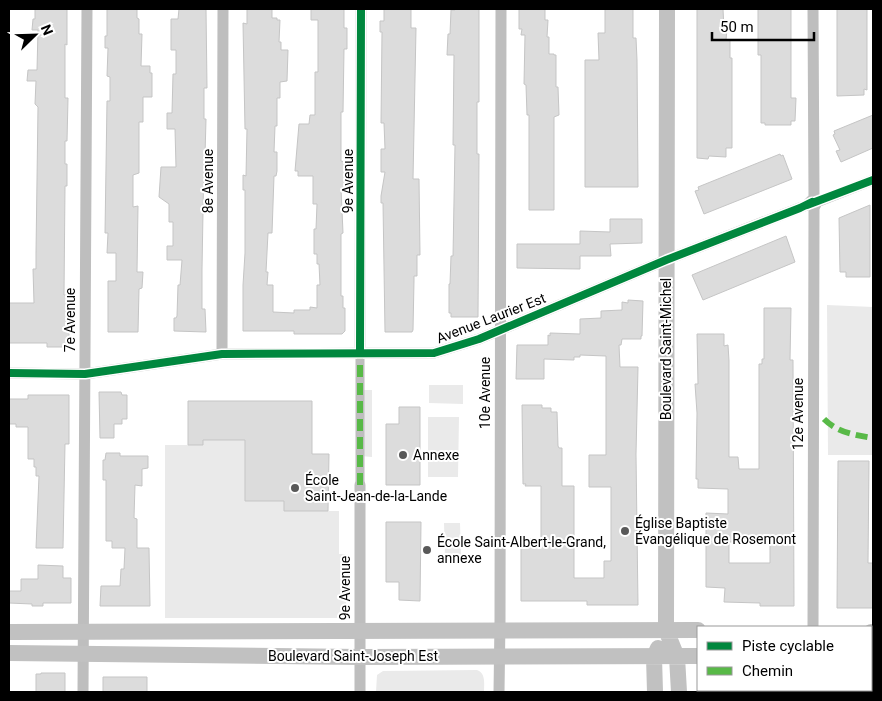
<svg xmlns="http://www.w3.org/2000/svg" width="882" height="701" viewBox="0 0 882 701" font-family="Roboto,sans-serif">
<rect width="100%" height="100%" fill="#fff"/>
<!-- park -->
<path fill="#eaeaea" d="M827,305L873,307V455H828Z
M429,385H463V404L429,403Z
M361,390H372V457L361,456Z
M428,417H459L458,477H428Z
M203,440H263L245,456V501H274L284,495L285,511H339V554H345L346,610L345,615L342,618H165V445H203Z
M444,523H460L461,555L445,556Z
M477,670C486,673 484,684 484,692H376L377,675L383,671Z"/>
<!-- building -->
<path fill="#dcdcdc" stroke="#c5c5c5" fill-rule="evenodd" d="M35,9H67V45L65,44V98H68L67,141H65V164H67V186H65L64,295H69V347H47V343H9V303H34L33,269H36V253L38,107L35,104L36,81H27L28,70H37L38,30H32L33,19H35Z
M107,9H137V18L139,19V34H142L141,66H150V73H152V97H143V122H139V173L133,175V207L138,206L137,272H143L142,288L139,289L138,332H108V281H116V253H107L108,233H105L107,101H110V77L107,76L108,48H105V36H107Z
M179,9H206L207,88H204V119H206L205,156H204L202,269V309H205L206,332L174,331V318H176L177,316L178,285H180L182,260H167V246H173V222H169V204L159,197L161,167H176L175,129H167V113H172L173,74H176V50H171V19H178Z
M247,9H272V18H277V20H280L279,42H281V50H288L287,81L280,82V98H277V126H275L274,152H277V171L276,176H274L272,233H268L266,272H268L267,285H273V312L294,313V310H310V307L317,308V285H320L319,264H317V254H314V229H316L317,204H313V176H298V171H295L299,124H309L310,115H315V72H318V20H311V9H344V28H347V49H344L343,112H341V161L345,162V188H341L343,233L341,234V296H343V308H345V331L342,334H294V331H243V285L245,253V190H243V175L246,176L247,129H245L243,23L247,24Z
M384,9H411V28H416L413,179H419L420,255H417V276H414V280L413,330L412,332H385L383,203H381V196L385,172H381V149H385L384,123H381L382,32H380V21H384Z
M455,9H479V102H477V154H479L478,317H451V313H449V284H450L451,256H453L455,145H453L454,55H447L448,34H450L451,10H455Z
M519,9H545V20H548L547,37H549V54H554V55H556V87H558L559,115L554,117V210H529V115H527L526,85L524,84L525,35H521L522,29H519Z
M605,9H633V38H636L637,60L638,187H585V60H599L598,33H605Z
M697,9H723L724,29H727L726,40H730V58H732V148H726V157L709,156L708,159L697,158Z
M758,9H791V98H796L795,121H791V125H765V123H761V55H758Z
M837,9H867V90L864,89V95L837,96Z
M873,115V148L841,162L836,151L840,150L833,135L835,134L834,131Z
M780,154L781,156L783,155L792,179L704,214L695,191L699,190L698,187Z
M870,205V277H846V272H840L839,218Z
M610,219H642V243L610,244L611,256H580V269L517,268V244H580V231L610,232Z
M786,236L795,262L703,300L692,275Z
M628,300L643,301L642,336H641V339H622L621,345H619L620,367H638L636,454L638,605H587V601H521V539H541V486H525L526,484H523L522,405H542V408H551V412H557L558,446L559,448H562V486H574V578H604V561H611V487H589V455H606V356L580,355V357H574V360L544,359V379H516L517,345H548V335L550,336V333L580,334V319L601,318V311L622,310V302L628,303Z
M764,308H791L790,360H793L794,606H760V603L724,602L725,588L706,587V513L728,514V489L698,488V479H696L697,413L695,384H698L697,334H724V346L728,345L729,361V457H738L739,469H759V364H762V359H764ZM729,542H770V563H729Z
M99,392H121L122,395H127V419H122V424H114V438H100Z
M28,395H69V444H65L63,548H36L39,476H36V467H34V459H28V427H16V424H9V399H28Z
M188,401H312V454H329L328,511H284V501H245V440H203V445H188Z
M399,407H420V485H386V424H399Z
M106,453H120V456H148V468L142,469V486L135,485L134,518L137,519V548H149L150,606H100L101,586H120L121,569H124L125,548H112V541H106V480H103V460H105Z
M838,461H869L868,563H873V608H837Z
M386,522H421L420,601L399,600V582H386Z
M38,565L63,566V578H71V603H43V606H32V604L9,603V591H21V579H38Z
M41,673H65V692H36V674H41Z
M103,677H147V692H103Z"/>
<g fill="none" stroke-linecap="round" stroke-linejoin="round">
<!-- pedestrian -->
<path stroke="#bebebe" stroke-width="9" d="M360,485V353"/>
<!-- minor -->
<path stroke="#bebebe" stroke-width="11" d="M360,353L361,9
M222,354L223,9
M9,373L85,374L222,354L434,353L479,339L666,260L807,205L814,198L813,9
M813,627L814,208L817,202L873,180
M83,692L87,9
M360,692V485
M499,692L500,621L501,9"/>
<!-- secondary -->
<path stroke="#c1c1c1" stroke-width="16" d="M667,9L666,630L677,657L679,692
M9,632L698,630
M871,632L873,633
M9,653L360,657L698,656
M871,657H873
M655,692L654,657L658,648"/>
<!-- quiet -->
<path stroke="#58b947" stroke-width="6" stroke-dasharray="12 6" stroke-linecap="butt" d="M824,419C838,433 855,435 873,438
M360,485V353"/>
<defs>
<path id="cycleway" d="M807,205L873,180
M360,353L361,9
M9,373L85,374L222,354L434,353L479,339L666,260L800,208L812,202"/>
</defs>
<!-- cycleway casing -->
<use href="#cycleway" stroke="#fff" stroke-width="11"/>
<!-- cycleway -->
<use href="#cycleway" stroke="#00873e" stroke-width="8"/>
</g>
<!-- markers -->
<g fill="#595959" stroke="#fff" stroke-width="2">
<circle cx="403" cy="455" r="5"/>
<circle cx="295" cy="488" r="5"/>
<circle cx="625" cy="531" r="5"/>
<circle cx="427" cy="550" r="5"/>
</g>
<g text-anchor="middle" dominant-baseline="central" stroke-width="4" stroke-linejoin="round" paint-order="stroke">
<!-- street labels -->
<g font-size="14" fill="#000" stroke="#fff">
<text transform="translate(208 181) rotate(-90)">8e Avenue</text>
<text transform="translate(348 181) rotate(-90)">9e Avenue</text>
<text transform="translate(491 318) rotate(-21)">Avenue Laurier Est</text>
<text transform="translate(70 320) rotate(-90)">7e Avenue</text>
<text transform="translate(666 349) rotate(-90)">Boulevard Saint-Michel</text>
<text transform="translate(485 393) rotate(-90)">10e Avenue</text>
<text transform="translate(798 414) rotate(-90)">12e Avenue</text>
<text transform="translate(345 588) rotate(-90)">9e Avenue</text>
<text x="353" y="656">Boulevard Saint-Joseph Est</text>
</g>
<!-- poi labels -->
<g font-size="14" fill="#000" stroke="#fff" text-anchor="start">
<text x="413" y="455">Annexe</text>
<text x="305" y="480">École<tspan x="305" dy="16">Saint-Jean-de-la-Lande</tspan></text>
<text x="635" y="523">Église Baptiste<tspan x="635" dy="16">Évangélique de Rosemont</tspan></text>
<text x="437" y="542">École Saint-Albert-le-Grand,<tspan x="437" dy="16">annexe</tspan></text>
</g>
</g>
<!-- border -->
<rect width="882" height="701" fill="none" stroke="#000000" stroke-width="20"/>
<!-- legend -->
<rect x="697" y="626" width="175" height="65" fill="#ffffff" stroke="#999999"/>
<rect x="707" y="642" width="25" height="8" fill="#00873e" stroke="#999999"/>
<text x="742" y="651" font-size="15" fill="#000000">Piste cyclable</text>
<rect x="707" y="667" width="25" height="8" fill="#58b947" stroke="#999999"/>
<text x="742" y="676" font-size="15" fill="#000000">Chemin</text>
<!-- north arrow -->
<g transform="translate(35 35) rotate(67)" stroke="#ffffff" stroke-width="4" paint-order="stroke">
<path d="M0-4L9 19L0 12L-9 19Z" fill="#000000"/>
<text y="-8" font-size="14" font-weight="bold" text-anchor="middle" fill="#000000">N</text>
</g>
<!-- scale -->
<path d="M712 32v8h102v-8" fill="none" stroke="#000000" stroke-width="2.5"/>
<text x="720" y="32" font-size="15" fill="#000000" stroke="#ffffff" stroke-width="4" paint-order="stroke">50 m</text>
</svg>
